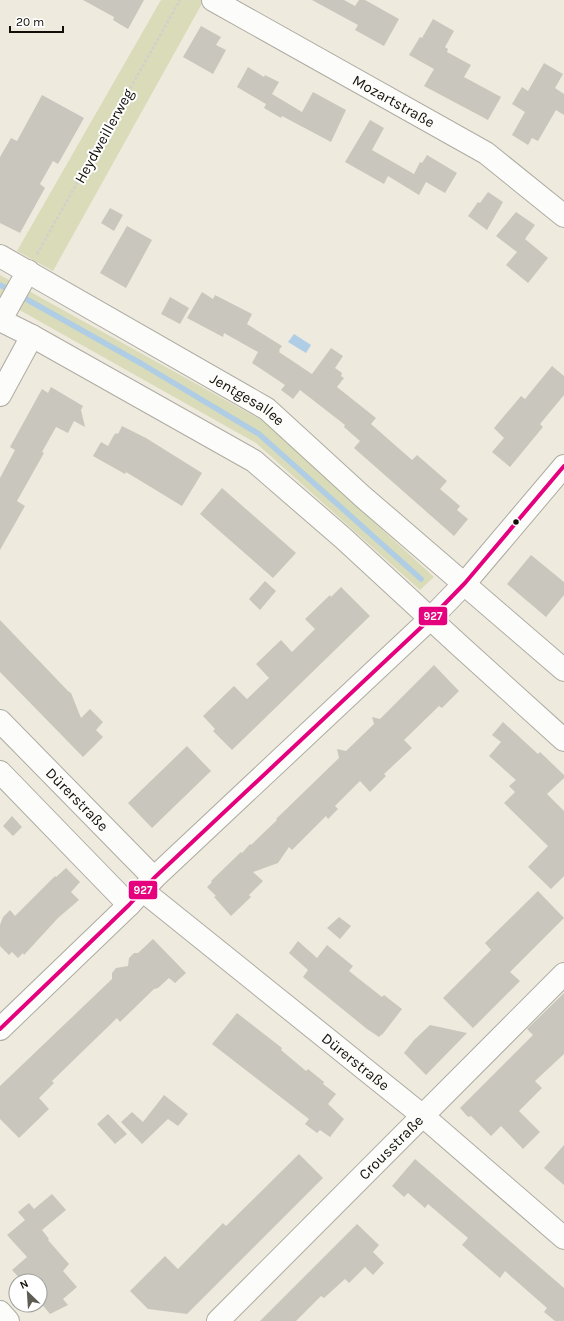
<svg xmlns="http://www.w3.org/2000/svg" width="564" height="1321" viewBox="0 0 564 1321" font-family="Karla,sans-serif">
<rect width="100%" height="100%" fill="#eeeade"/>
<!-- green -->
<path fill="#dadbb8" d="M161,0H204L53,271L17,251Z
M0,275L265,422L434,577L420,590L256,443L0,299Z"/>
<!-- water -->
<path fill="#afcde4" d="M294,334L311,345L306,353L288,342Z"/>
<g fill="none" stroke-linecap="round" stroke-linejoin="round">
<!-- stream -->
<path stroke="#afcde4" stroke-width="5.5" d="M0,285L12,291
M19,295L142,364L259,434L421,579"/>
</g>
<!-- building -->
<path fill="#c9c6bd" d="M83,0H144L128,29L113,20L114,17Z
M312,0H344L355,6L359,0H365L399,19L384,46L355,30L358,25Z
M433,19L454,31L445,47L448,49L447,52L471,65L464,77L501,97L488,120L424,86L434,69L409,55L420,37L422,38Z
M201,26L221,37L216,45L226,50L213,74L183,57Z
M544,63L563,74L555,88L564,94V115L556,110L538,141L532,138L528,145L512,135L525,112L512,104L522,87L528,91Z
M248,67L264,77L265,75L279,82L272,94L302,112L313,92L346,110L331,142L282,116L281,118L264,108L266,104L237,87Z
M42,95L84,118L58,164L53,161L40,184L45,188L20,233L0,223V157L11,138L17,141Z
M370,120L384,128L372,150L414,174L420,162L422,163L427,155L457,173L445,193L426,182L419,195L388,176L384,184L345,162Z
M488,192L503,202L487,230L468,216L478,202L480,203Z
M110,208L123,215L114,231L101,223Z
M516,212L535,225L525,239L548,258L528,283L506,265L517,252L496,236Z
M127,226L152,240L126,288L100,273Z
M202,292L213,299L215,295L252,314L247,324L282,346L279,350H280L279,352L312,374L331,348L343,356L335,368L342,373L341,376L344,378L337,387L376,418L371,424L412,460L417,455L447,481L440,489L460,506L457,510L468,519L454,536L354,448L360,441L344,427L345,425L300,390L293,399L281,390L285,385L252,363L258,352L224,333L223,337L187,318Z
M170,297L189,308L180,324L161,314Z
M552,366L564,376V395L540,424L543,427L510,467L492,452L504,438L494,428L521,396L525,399Z
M51,387L83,406L81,410L85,427L74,421L68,433L56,427L42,452L44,453L17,501L25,506L0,550V478L15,450L10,447L42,389L48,393Z
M122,426L146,438L202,473L182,506L126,472L125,474L93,456L101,442L108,446L114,435L116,433L118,434Z
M222,488L296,553L273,578L200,514Z
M531,555L564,582V595L546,617L507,584Z
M265,581L276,591L260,610L249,599Z
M341,587L370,616L232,750L213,731L215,729L203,716L234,686L247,699L269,678L256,664L281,640L292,652L315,629L305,619L330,595L331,597Z
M0,620L68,691L71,693L81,718L90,709L103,722L96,730L103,737L83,757L0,672Z
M434,665L459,691L442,708L439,706L404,740L412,748L384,774L386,776L370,792L360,781L335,806L338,809L328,819L326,816L292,850L289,847L278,863L253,872L263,881L249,895L251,897L231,916L214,897L216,896L207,887L212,882L211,881L241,852L242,853L250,844L251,845L277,820L276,819L339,758L337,749L346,751L374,724L372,717L380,719Z
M503,722L538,754L540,752L564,775V778L547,794L564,811V876L551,889L528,867L548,846L504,803L515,792L509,786L516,780L489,756L501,742L492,735Z
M187,746L211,771L152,828L128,803Z
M12,816L22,827L13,836L3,826Z
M66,868L80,882L71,892L79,900L58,918L24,955L23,953L18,958L12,952L9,955L0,946V925L3,917L10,910L15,916L55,876L56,877Z
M538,891L564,918L510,972L520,981L473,1028L443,998L491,950L485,943Z
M339,917L351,926L340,939L327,928Z
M153,939L186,973L175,983L169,978L158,988L154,989L120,1022L117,1018L52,1081L54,1083L39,1098L49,1109L19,1138L0,1119V1086L112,979V973L116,968L128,966L129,958L134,953H138Z
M298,941L317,958L327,945L353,966L349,971L382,997L384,995L402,1009L382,1035V1034L379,1037L367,1029L303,977L308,970L289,953Z
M564,993V1054L535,1081L542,1088L519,1111L540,1132L523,1149L501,1126L491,1136L471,1116L468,1117L460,1108L533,1035L527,1029Z
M237,1013L282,1048L281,1050L306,1071L308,1069L324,1082L323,1084L336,1094L328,1104L344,1119L330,1137L320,1130L317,1133L305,1124L309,1119L212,1044Z
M430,1025L467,1033L426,1075L404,1053L414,1040Z
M164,1095L188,1114L178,1126L168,1119L142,1144L121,1122L132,1112L143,1122Z
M108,1114L127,1134L115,1144L97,1124Z
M564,1145V1185L544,1168Z
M299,1154L323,1178L187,1314L148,1309L130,1291L165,1256L178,1269L223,1223L226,1226Z
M415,1159L564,1288V1321H555L544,1312L547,1308L505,1271L500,1278L462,1245L468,1238L428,1204L425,1208L408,1193L404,1197L392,1186Z
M52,1194L66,1210L42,1230L49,1239L48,1240L69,1264L63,1271L77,1287L63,1299L68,1305L50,1314L40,1302V1281H22L12,1270L27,1257L7,1235L25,1220L18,1212L29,1203L34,1209Z
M357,1224L379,1245L373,1252L384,1263L373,1275L365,1267L349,1283L345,1279L324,1298L321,1296L296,1321H260Z"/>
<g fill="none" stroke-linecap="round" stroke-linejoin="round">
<defs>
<g id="minor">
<path id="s1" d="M213,0L486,153L564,216"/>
<path id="s2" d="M0,256L267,409L362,496L564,670"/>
<path d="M0,320L32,336L254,461L343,538L459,645L564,740"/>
<path d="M0,321L28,271"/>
<path d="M0,395L32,336"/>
<path id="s3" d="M0,721L154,878"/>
<path d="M0,772L129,905"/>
<path id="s4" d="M142,890L423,1116L564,1238"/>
<path d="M0,1029L129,905L154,878L430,619L465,583L564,466"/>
<path d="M0,1312L8,1321"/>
<path id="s5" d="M218,1321L564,974"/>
</g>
</defs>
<!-- minor casing -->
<use href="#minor" stroke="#aeaba2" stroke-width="24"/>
<!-- path -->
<path stroke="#d1d0cd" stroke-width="2.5" stroke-dasharray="3 2" stroke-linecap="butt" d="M37,254L180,0"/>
<!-- minor -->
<use href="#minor" stroke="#fcfcfa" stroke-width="22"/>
<defs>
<path id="bus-1" d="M0,1029L129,905L154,878L430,619L465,583L564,466"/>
</defs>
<!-- bus-1 casing -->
<use href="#bus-1" stroke="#fff" stroke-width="7"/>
<!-- bus-1 -->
<use href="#bus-1" stroke="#e5007d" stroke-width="4"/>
</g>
<!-- markers -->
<circle fill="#110f08" stroke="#fff" stroke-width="1.5" cx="516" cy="522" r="3.5"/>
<g text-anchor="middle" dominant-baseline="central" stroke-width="4" stroke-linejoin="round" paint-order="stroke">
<!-- street labels -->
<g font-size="15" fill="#110f08" stroke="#fff">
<text stroke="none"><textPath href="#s1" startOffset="207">Mozartstraße</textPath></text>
<text transform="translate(104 136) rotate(-61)">Heydweillerweg</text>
<text stroke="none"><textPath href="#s2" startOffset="286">Jentgesallee</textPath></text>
<text stroke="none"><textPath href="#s3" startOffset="110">Dürerstraße</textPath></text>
<text stroke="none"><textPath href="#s4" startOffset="274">Dürerstraße</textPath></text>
<text stroke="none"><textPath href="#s5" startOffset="245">Crousstraße</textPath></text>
</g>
</g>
<g stroke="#fff" stroke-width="1.5">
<rect x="418" y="606" width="30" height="20" rx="4" fill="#e5007d"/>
<rect x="128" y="880" width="30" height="20" rx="4" fill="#e5007d"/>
</g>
<g font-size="11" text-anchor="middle" font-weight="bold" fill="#fff">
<text x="433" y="620">927</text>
<text x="143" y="894">927</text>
</g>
<!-- north arrow -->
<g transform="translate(28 1293) rotate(335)"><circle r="19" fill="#ffffff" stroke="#a09f9c"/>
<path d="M0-3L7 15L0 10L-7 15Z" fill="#5e5c53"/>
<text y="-6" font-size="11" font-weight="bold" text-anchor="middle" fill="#110f08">N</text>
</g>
<!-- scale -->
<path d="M10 26v6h53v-6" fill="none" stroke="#110f08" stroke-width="2"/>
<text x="16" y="26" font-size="12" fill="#110f08" stroke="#ffffff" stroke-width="3" paint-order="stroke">20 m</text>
</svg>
